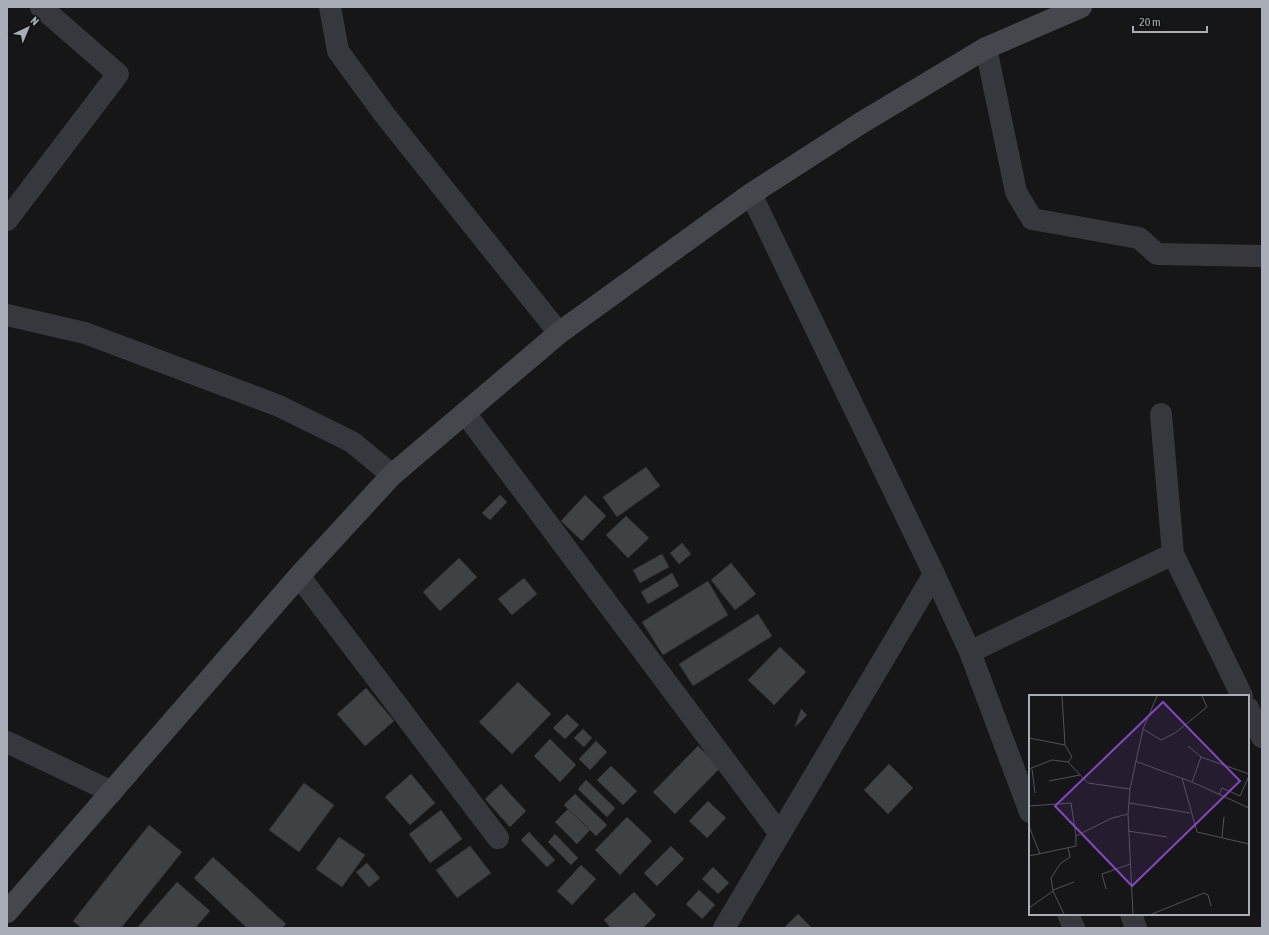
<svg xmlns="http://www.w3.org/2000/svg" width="1269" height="935" viewBox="0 0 1269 935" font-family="'Asap Condensed',sans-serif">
<rect width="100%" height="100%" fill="#161618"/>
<!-- building -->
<path fill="#404145" stroke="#303034" d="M646,467L660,486L617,517L603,497Z
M500,495L507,502L490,520L482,513Z
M585,495L606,516L582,541L561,521Z
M626,516L649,538L628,558L606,535Z
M682,543L691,554L679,564L670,553Z
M662,554L669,567L640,583L633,570Z
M459,558L477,577L440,611L423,592Z
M731,563L756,594L735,610L711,580Z
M672,573L679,586L648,604L641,592Z
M524,578L537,594L512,615L498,599Z
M708,581L728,615L663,655L642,622Z
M758,614L772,636L693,686L679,664Z
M780,647L806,672L774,705L748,680Z
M518,682L551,714L512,754L479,722Z
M366,688L394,721L365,746L337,714Z
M801,709L807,715L795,727Z
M567,714L579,725L565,739L553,728Z
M583,729L592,738L584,747L574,738Z
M550,739L576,765L560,782L534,756Z
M596,741L607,752L590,770L579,759Z
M698,746L720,768L675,814L653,792Z
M889,764L913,788L888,814L864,790Z
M611,766L637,791L623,805L597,780Z
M411,774L435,803L410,825L385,797Z
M586,780L615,808L607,817L578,789Z
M304,783L334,805L299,852L269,830Z
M501,784L526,811L510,827L485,799Z
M575,794L607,825L596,836L564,805Z
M708,801L726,818L707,838L689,821Z
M568,809L590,830L577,844L555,822Z
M441,810L462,839L430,863L409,834Z
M627,817L652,841L620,875L595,850Z
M149,825L182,852L121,928H82L73,921Z
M529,832L555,860L547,867L521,840Z
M555,834L578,858L571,865L548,842Z
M339,837L365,855L342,887L316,869Z
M470,846L491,873L457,898L436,870Z
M671,846L684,859L657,886L644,873Z
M213,857L286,924L282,928H247L194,878Z
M367,863L380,878L369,887L356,872Z
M581,865L596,879L572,905L557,891Z
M713,867L729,883L718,894L702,879Z
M177,882L210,911L195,928H137Z
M699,890L715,905L702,919L686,904Z
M634,892L656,915L643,928H611L604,920Z
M798,914L812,928H784Z"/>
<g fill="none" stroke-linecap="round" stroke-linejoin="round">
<!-- street -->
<path stroke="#37383d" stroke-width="22" d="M330,7L338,51L384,114L559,333
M986,48L1016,192L1032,219L1139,238L1157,254L1262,256
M751,194L934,574L970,652L1030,812
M7,220L118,74L41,7
M7,315L85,333L279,406L352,442L392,475
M465,413L780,834
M1161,414L1173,554L1242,696
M299,576L498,838
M970,652L1173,554
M1248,708L1262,737
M7,742L112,792
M1068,914L1074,928
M1131,914L1136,928
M724,928L934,574"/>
<!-- secondary -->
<path stroke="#45474d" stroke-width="22" d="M7,912L299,576L392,475L559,333L751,194L861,123L986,48L1081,7"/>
</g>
<!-- overview -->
<g transform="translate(1029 695)">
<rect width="220" height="220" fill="#161618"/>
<path fill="none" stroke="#505258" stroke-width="1" d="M33,1L36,50L43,62L39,67M114,34L132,45L146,38L178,12L173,1M0,43L36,50M159,51L172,62L220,79M106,66L163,87L220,113M0,74L23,65L39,67L59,88L101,94M3,74L6,98M153,83L168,137L220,149M20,86L51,80M163,87L172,62M190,100L193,93L211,101L220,81M100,108L161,118M0,111L42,108L47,141V151L0,161M0,131L11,159M99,136L138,142M47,141L83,123L99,119M193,142L195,122M77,194L73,179L101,169M24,195L45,187M0,213L24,196M35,219L24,196L22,183L31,169L41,162L39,153M104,219L99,119L101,94L114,34L128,1M123,219L175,198L179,200L182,211"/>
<path fill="#8446be" fill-opacity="0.15" stroke="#8446be" stroke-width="2" d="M134,7L211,86L103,191L26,111Z"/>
<rect width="220" height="220" fill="none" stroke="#a8adb8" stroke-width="2"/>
</g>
<!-- border -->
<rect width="1269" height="935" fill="none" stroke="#a8adb8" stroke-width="16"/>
<!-- north arrow -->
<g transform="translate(28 28) rotate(44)" stroke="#111113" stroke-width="3" paint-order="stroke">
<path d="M0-3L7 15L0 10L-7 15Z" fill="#a8adb8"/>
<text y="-6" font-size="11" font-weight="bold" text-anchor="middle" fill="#a8adb8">N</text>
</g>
<!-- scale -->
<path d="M1133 26v6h74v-6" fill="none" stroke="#a8adb8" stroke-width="2"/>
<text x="1139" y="26" font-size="12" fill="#a8adb8" stroke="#111113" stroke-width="3" paint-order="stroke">20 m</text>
</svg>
